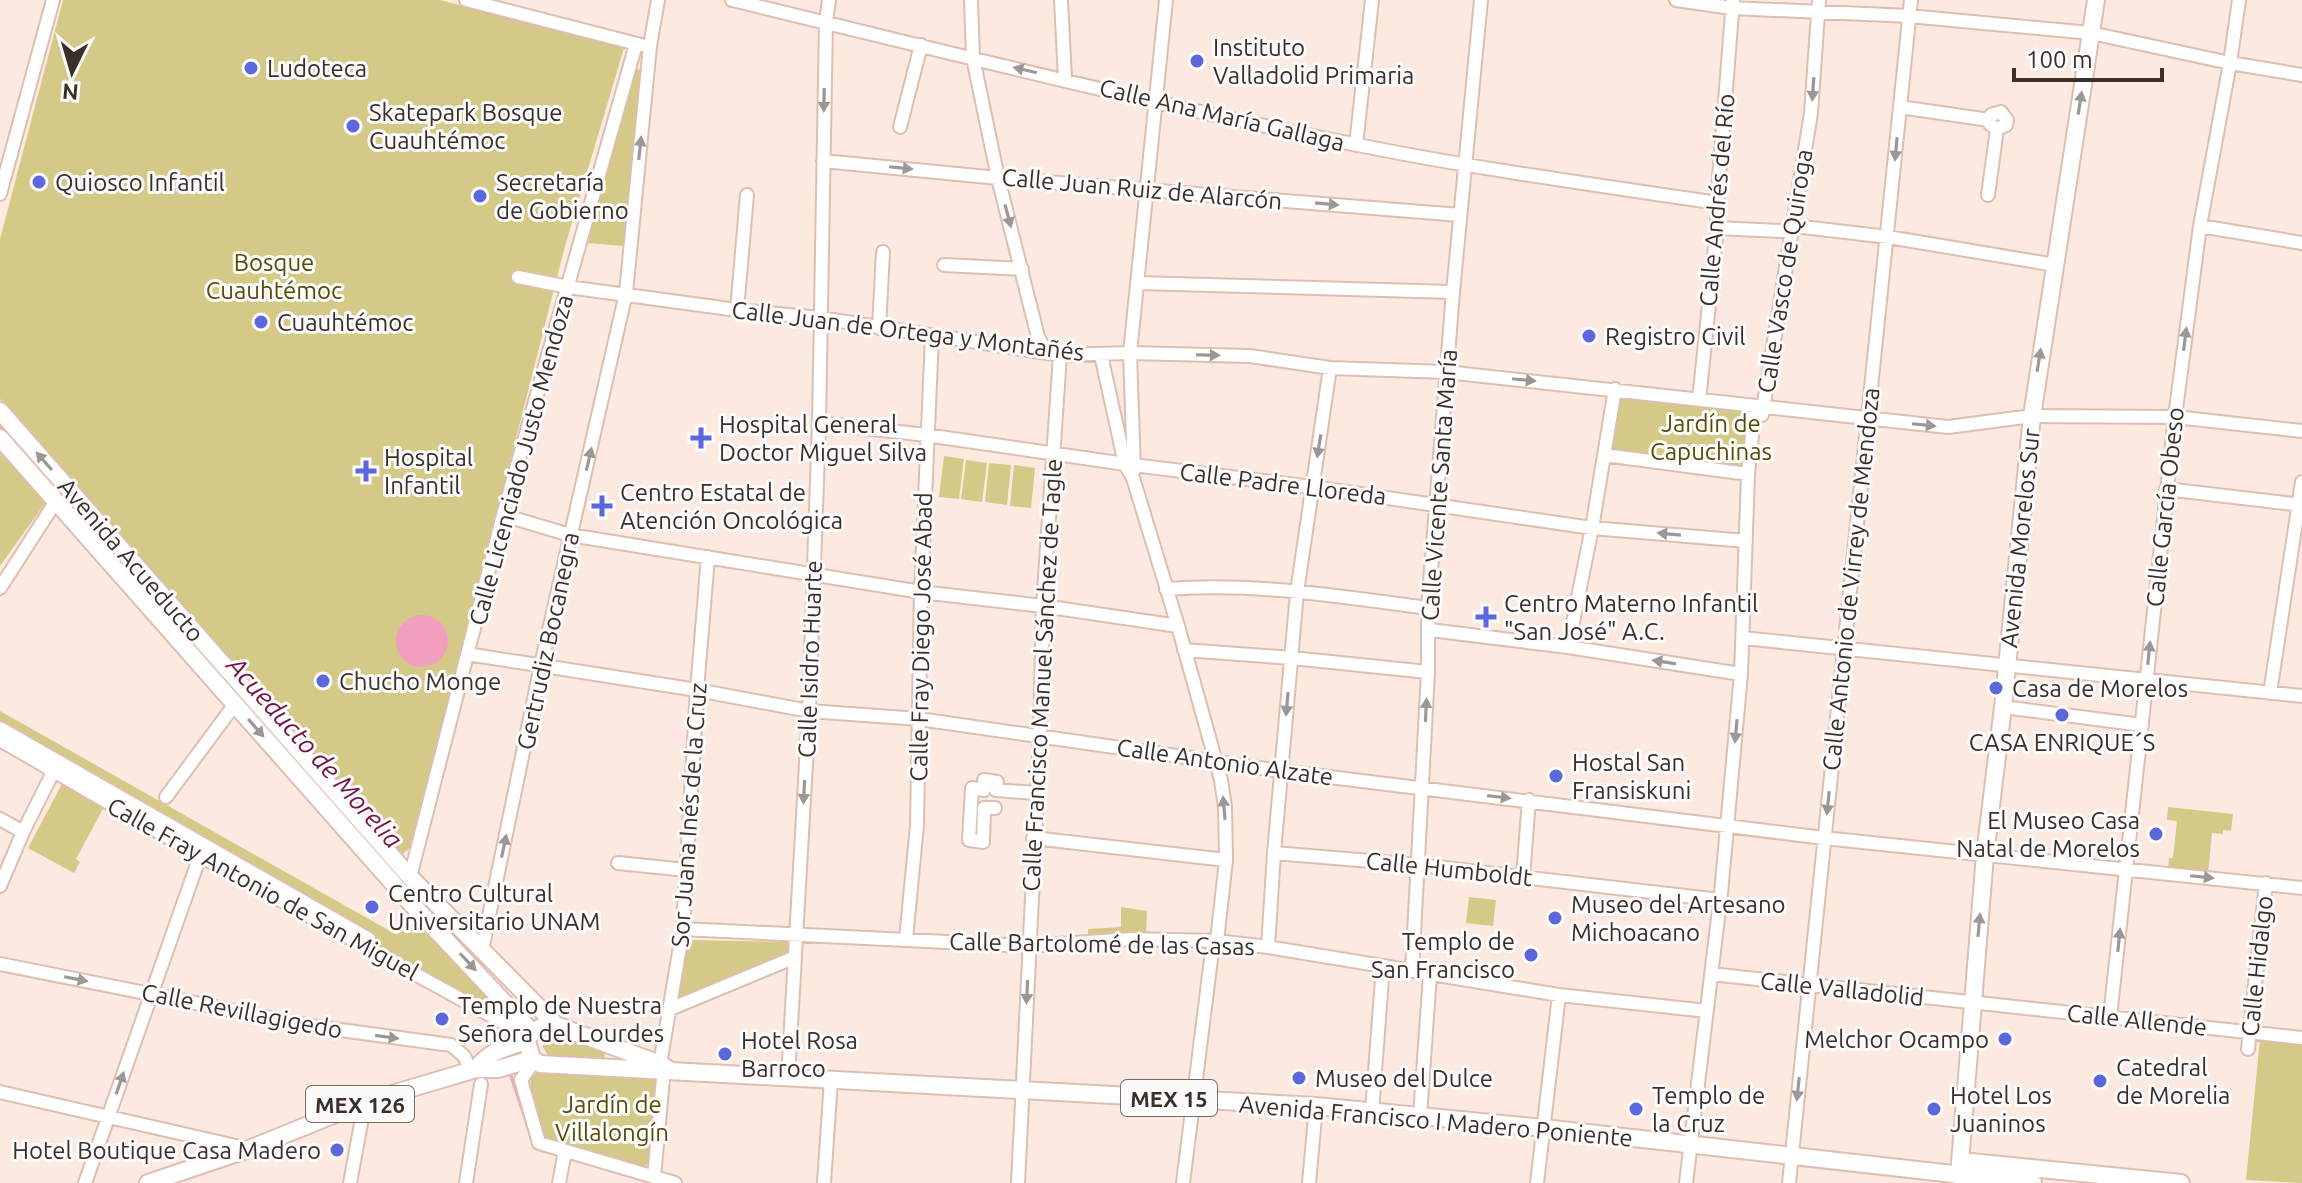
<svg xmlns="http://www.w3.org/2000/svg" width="2302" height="1183" viewBox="0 0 2302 1183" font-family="Ubuntu,sans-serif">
<rect width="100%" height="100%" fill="#fceae1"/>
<!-- green -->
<path fill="#d5c987" d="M63,0H440L624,48L565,246L412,846L398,858L0,399V239Z
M633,69L643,70L624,246L588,243Z
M1620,397L1749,412L1743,469L1609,452Z
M0,450L46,502L0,566Z
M944,456L964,459L959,499L939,497Z
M966,460L987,463L982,502L961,499Z
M989,463L1011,465L1007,505L985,502Z
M1014,465L1035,468L1031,508L1010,506Z
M0,711L397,935L411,917L502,1006L503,1012L499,1016L0,743Z
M62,784L104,807L76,859L80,862L74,873L28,848Z
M2168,807L2233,814L2231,831L2223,830V834L2212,833L2208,874L2168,870L2169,858H2173L2177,821L2167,820Z
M1469,897L1496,900L1493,926L1466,923Z
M1121,907L1147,911L1146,937H1088V929L1121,927Z
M689,940L788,942V954L677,1000Z
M559,1032L605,1054L604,1059L552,1057L547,1054L543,1047C542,1035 549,1034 559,1032Z
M2260,1039L2302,1043V1183L2246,1180Z
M537,1072L657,1078L651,1160L642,1169L543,1141L530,1086L531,1079Z"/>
<!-- water -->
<path fill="#f19ebf" d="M396 641a26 26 0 1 1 52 0a26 26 0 1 1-52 0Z"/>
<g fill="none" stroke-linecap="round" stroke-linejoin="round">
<!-- stream -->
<path stroke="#f19ebf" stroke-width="3" d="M0,425L333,804
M407,887L418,899
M500,1044L499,1041L503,1029
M509,1070L534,1146L538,1148"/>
<defs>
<path id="minor" d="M466,0L641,45
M732,0C940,50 1148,104 1358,145C1477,169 1597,185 1717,203
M971,0L973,58L998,178L1038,337L1047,353
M1061,0L1065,79
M1676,0L1732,8L1909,16L2091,33L2230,63L2302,75
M1900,107L1989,120L1990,124L1997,129L2006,125L2007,120L2001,112L1991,115L1989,120
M900,127L921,45
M1356,145L1372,0
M823,161L998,178L1460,215
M0,194L53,0
M1988,195L1997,129
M2200,226L2302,243
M1717,228L1781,231L1788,230L1794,226L1888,237L2055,265
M944,265L1022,269
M518,277L568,287L737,310L820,318L1060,355L1130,353L1250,356L1330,368L1446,372L1948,427L2032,416L2175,417L2302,431
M1138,283L1453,292
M737,310L747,195
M879,328L883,252
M1101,355L1125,464L1133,478L1178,626L1221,780L1225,807L1226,860L1217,941L1212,951L1183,1183
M1699,400L1717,228V203L1733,0
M1762,415L1811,113L1819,0
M819,423L926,435L1125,464L1312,487L1592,528L1746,541
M1604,455L1748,474
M1134,470L1130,353L1166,0
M2166,489L2302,505
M503,515L570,535L921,592L1043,606L1178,626
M0,588L56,501
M1166,589C1254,582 1342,597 1428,608
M1430,630L1568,647L1741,674
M1743,638L2302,696
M1568,647L1592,528L1615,389
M1184,650L1292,658L1428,672
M467,654L697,690L809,711L919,719L1281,771L1824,838L2302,888
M2270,693L2302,482
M2003,707L2142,725
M0,728L369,939
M0,740L200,856L528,1036
M166,797L235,704
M995,808H984L983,842L969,840L972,788L984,790V780L997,782L996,790L1036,793
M0,819L23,832
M1033,838L1226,860
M1274,853L1419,865L1720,900
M618,863L686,870
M1523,876L1529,800
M410,877L503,515L636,44
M0,886L23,832L53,772
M683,929L1029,946L1132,939L1217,941L1268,947L1559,995L1707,1011
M906,939L917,825L921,592L932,336
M1268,947L1274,853L1297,592L1330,368
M482,950L541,665L626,293L650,46L658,0
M0,964L311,1026L451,1045L464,1056L471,1071
M1412,971L1428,672V608L1453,292L1481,0
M1711,974L2302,1038
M670,1009L793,958
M2110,1017L2175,417L2200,226L2230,63L2239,0
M2248,1049L2266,883
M534,1061L521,1080L539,1143L675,1183
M788,1078L809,711L819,423L826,22L829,0
M0,1092L249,1149
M1372,1111L1383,966
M1420,1116L1430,974
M654,1177L663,1078L660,1064L683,929L697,690L708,557
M85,1183L200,856
M350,1183L365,1102
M466,1183L481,1084
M559,1183L565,1151
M824,1183L831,1080
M1018,1183L1040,735L1043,606L1060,355
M1309,1183L1316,1106
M1537,1183L1559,995
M1686,1183L1721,893L1741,674L1748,474L1755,407
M1789,1183L1911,0"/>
<path id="major" d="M0,411L410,877L556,1025
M0,438L406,898L532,1032
M476,1069C490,1050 505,1048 527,1041
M671,1071L660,1064L556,1025L541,1027L528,1036L527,1041L532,1059L540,1064L1316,1106L1544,1128L2033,1183
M1959,1175L1985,855L2003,707L2032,416L2096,0
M1958,1176L1971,1162L2181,1183
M148,1183L249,1149L365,1102L476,1069H498L532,1059"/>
</defs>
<!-- minor casing -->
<use href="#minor" stroke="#ddbfb1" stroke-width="16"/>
<!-- major casing -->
<use href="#major" stroke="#ddbfb1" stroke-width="20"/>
<!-- minor -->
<use href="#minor" stroke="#fff" stroke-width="12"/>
<!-- major -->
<use href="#major" stroke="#fff" stroke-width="16"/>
</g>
<!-- one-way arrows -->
<defs><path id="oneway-solid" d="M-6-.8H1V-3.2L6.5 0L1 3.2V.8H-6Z" transform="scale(2)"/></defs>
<g fill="#9d9794">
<use href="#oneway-solid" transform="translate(1025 70) rotate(-167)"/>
<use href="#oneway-solid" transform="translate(1813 89) rotate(94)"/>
<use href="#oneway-solid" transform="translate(824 100) rotate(91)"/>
<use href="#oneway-solid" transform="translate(2080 103) rotate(-81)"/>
<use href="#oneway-solid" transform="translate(640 148) rotate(-84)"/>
<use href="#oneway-solid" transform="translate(1896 149) rotate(95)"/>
<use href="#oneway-solid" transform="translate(901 168) rotate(6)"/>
<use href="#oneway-solid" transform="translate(1327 204) rotate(5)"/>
<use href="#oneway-solid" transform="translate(1008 216) rotate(75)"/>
<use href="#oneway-solid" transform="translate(2185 339) rotate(-83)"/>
<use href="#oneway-solid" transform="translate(1208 355) rotate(1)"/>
<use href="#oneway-solid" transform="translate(2039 360) rotate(-81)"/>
<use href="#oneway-solid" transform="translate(1524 380) rotate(6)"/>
<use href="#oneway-solid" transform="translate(1924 425) rotate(6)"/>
<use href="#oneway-solid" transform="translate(1319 446) rotate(99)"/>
<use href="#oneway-solid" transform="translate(589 459) rotate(-77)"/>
<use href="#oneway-solid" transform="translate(44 461) rotate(-131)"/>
<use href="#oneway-solid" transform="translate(1669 534) rotate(-175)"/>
<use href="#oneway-solid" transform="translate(2149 653) rotate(-84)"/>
<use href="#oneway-solid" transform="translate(1664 662) rotate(-171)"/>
<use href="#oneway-solid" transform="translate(1287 704) rotate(95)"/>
<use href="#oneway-solid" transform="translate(1426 710) rotate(-87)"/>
<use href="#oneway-solid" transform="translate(256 728) rotate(49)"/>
<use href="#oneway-solid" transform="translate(1736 731) rotate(95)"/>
<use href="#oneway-solid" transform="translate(804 792) rotate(93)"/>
<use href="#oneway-solid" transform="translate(1499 797) rotate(7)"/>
<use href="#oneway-solid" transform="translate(1828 803) rotate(96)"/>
<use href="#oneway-solid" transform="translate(1224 808) rotate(-95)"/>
<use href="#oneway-solid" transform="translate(504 846) rotate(-78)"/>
<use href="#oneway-solid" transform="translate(2202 877) rotate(6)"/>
<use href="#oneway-solid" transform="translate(1979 925) rotate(-85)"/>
<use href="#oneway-solid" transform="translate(2119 940) rotate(-84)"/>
<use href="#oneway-solid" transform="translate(468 962) rotate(47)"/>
<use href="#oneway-solid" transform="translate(76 979) rotate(11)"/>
<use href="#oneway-solid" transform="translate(1027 992) rotate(93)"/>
<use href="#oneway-solid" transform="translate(387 1037) rotate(8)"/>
<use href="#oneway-solid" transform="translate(120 1083) rotate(-71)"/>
<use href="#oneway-solid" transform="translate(1798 1089) rotate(96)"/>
</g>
<!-- markers -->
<g fill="#5c66dd" stroke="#fbfbfb" stroke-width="3">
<circle cx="1197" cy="61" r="8"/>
<circle cx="251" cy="68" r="8"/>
<circle cx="353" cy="126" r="8"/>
<circle cx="39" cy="182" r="8"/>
<circle cx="480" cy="196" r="8"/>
<circle cx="261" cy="322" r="8"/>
<circle cx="1589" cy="336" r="8"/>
<path d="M697 426h8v8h8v8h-8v8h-8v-8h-8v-8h8z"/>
<path d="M362 459h8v8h8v8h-8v8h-8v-8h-8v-8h8z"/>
<path d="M598 494h8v8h8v8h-8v8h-8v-8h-8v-8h8z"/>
<path d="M1482 605h8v8h8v8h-8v8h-8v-8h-8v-8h8z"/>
<circle cx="323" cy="681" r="8"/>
<circle cx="1996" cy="688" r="8"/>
<circle cx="2062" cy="715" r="8"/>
<circle cx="1556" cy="776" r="8"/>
<circle cx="2156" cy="834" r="8"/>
<circle cx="372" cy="907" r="8"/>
<circle cx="1555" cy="918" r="8"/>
<circle cx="1531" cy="955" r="8"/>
<circle cx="442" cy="1019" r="8"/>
<circle cx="2005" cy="1039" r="8"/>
<circle cx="725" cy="1054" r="8"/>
<circle cx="1299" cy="1078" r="8"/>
<circle cx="2100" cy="1081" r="8"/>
<circle cx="1636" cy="1109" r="8"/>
<circle cx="1934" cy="1109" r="8"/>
<circle cx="337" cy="1150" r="8"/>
</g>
<g text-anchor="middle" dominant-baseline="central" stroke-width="6" stroke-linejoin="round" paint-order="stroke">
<!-- shield labels -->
<g fill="#fbfbfb" stroke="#756c69" stroke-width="2">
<rect x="1121" y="1080" width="96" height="36" rx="6"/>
<rect x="306" y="1086" width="108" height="36" rx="6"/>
</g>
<g font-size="22" font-weight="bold" fill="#3b2f2a">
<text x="1169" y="1098">MEX 15</text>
<text x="360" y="1104">MEX 126</text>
</g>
<!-- poi labels -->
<g font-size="24" fill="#3b2f2a" stroke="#fbfbfb" text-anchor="start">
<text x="1213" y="47">Instituto<tspan x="1213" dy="28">Valladolid Primaria</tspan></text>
<text x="267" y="68">Ludoteca</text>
<text x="369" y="112">Skatepark Bosque<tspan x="369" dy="28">Cuauhtémoc</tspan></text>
<text x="55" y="182">Quiosco Infantil</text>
<text x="496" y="182">Secretaría<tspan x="496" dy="28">de Gobierno</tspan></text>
<text x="277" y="322">Cuauhtémoc</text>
<text x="1605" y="336">Registro Civil</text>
<text x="719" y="424">Hospital General<tspan x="719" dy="28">Doctor Miguel Silva</tspan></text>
<text x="384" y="457">Hospital<tspan x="384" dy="28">Infantil</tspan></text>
<text x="620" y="492">Centro Estatal de<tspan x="620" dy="28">Atención Oncológica</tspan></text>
<text x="1504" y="603">Centro Materno Infantil<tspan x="1504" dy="28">"San José" A.C.</tspan></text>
<text x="339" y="681">Chucho Monge</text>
<text x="2012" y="688">Casa de Morelos</text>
<text x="2062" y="742" text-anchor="middle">CASA ENRIQUE´S</text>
<text x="1572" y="762">Hostal San<tspan x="1572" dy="28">Fransiskuni</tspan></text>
<text x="2140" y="820" text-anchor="end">El Museo Casa<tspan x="2140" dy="28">Natal de Morelos</tspan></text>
<text x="388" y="893">Centro Cultural<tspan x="388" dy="28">Universitario UNAM</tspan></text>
<text x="1571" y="904">Museo del Artesano<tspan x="1571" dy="28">Michoacano</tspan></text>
<text x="1515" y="941" text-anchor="end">Templo de<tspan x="1515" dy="28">San Francisco</tspan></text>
<text x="458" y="1005">Templo de Nuestra<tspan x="458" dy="28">Señora del Lourdes</tspan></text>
<text x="1989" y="1039" text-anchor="end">Melchor Ocampo</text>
<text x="741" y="1040">Hotel Rosa<tspan x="741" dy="28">Barroco</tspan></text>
<text x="2116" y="1067">Catedral<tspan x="2116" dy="28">de Morelia</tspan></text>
<text x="1315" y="1078">Museo del Dulce</text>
<text x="1652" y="1095">Templo de<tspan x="1652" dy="28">la Cruz</tspan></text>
<text x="1950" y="1095">Hotel Los<tspan x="1950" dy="28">Juaninos</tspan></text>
<text x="321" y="1150" text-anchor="end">Hotel Boutique Casa Madero</text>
</g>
<!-- street labels -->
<g font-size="24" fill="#3b2f2a" stroke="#fbfbfb">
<text transform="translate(1222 115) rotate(13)">Calle Ana María Gallaga</text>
<text transform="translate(1142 189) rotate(5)">Calle Juan Ruiz de Alarcón</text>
<text transform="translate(1717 200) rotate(-85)">Calle Andrés del Río</text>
<text transform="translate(1785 271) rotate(-81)">Calle Vasco de Quiroga</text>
<text transform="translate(908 331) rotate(7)">Calle Juan de Ortega y Montañés</text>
<text transform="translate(521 460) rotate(-75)">Calle Licenciado Justo Mendoza</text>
<text transform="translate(1283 484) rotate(7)">Calle Padre Lloreda</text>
<text transform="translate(1439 485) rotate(-86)">Calle Vicente Santa María</text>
<text transform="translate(2165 507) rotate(-84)">Calle García Obeso</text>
<text transform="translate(2020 538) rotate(-84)">Avenida Morelos Sur</text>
<text transform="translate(131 560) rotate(49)">Avenida Acueducto</text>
<text transform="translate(1851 579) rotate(-84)">Calle Antonio de Virrey de Mendoza</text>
<text transform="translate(921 637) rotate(-89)">Calle Fray Diego José Abad</text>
<text transform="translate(548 641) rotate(-78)">Gertrudiz Bocanegra</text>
<text transform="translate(810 659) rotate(-88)">Calle Isidro Huarte</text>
<text transform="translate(1042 675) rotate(-87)">Calle Francisco Manuel Sánchez de Tagle</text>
<text transform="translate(1225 762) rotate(8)">Calle Antonio Alzate</text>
<text transform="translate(689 815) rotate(-86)">Sor Juana Inés de la Cruz</text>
<text transform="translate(1449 869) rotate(6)">Calle Humboldt</text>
<text transform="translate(263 889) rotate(29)">Calle Fray Antonio de San Miguel</text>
<text transform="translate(1102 944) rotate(1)">Calle Bartolomé de las Casas</text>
<text transform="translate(2257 966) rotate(-84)">Calle Hidalgo</text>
<text transform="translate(1842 989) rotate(6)">Calle Valladolid</text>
<text transform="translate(242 1011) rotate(11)">Calle Revillagigedo</text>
<text transform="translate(2137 1020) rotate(6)">Calle Allende</text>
<text transform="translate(1436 1121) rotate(5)">Avenida Francisco I Madero Poniente</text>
</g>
<!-- park labels -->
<g font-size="24" fill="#574c07" stroke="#fbfbfb">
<text x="274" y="262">Bosque<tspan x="274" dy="28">Cuauhtémoc</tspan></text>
<text x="1711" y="423">Jardín de<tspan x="1711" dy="28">Capuchinas</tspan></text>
<text x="612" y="1104">Jardín de<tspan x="612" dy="28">Villalongín</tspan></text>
</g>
<!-- water labels -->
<g font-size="26" font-style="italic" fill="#731245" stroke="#fbfbfb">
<text transform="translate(315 752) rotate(48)">Acueducto de Morelia</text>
</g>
</g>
<!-- north arrow -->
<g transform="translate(72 72) rotate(185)" stroke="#fbfbfb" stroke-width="6" paint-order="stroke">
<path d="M0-6L14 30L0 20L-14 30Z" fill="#3b2f2a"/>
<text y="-12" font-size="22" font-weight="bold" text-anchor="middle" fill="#3b2f2a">N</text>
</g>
<!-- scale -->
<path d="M2014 68v12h148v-12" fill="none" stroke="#3b2f2a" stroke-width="4"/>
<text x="2026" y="68" font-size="24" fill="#3b2f2a" stroke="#fbfbfb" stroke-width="6" paint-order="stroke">100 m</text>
</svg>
